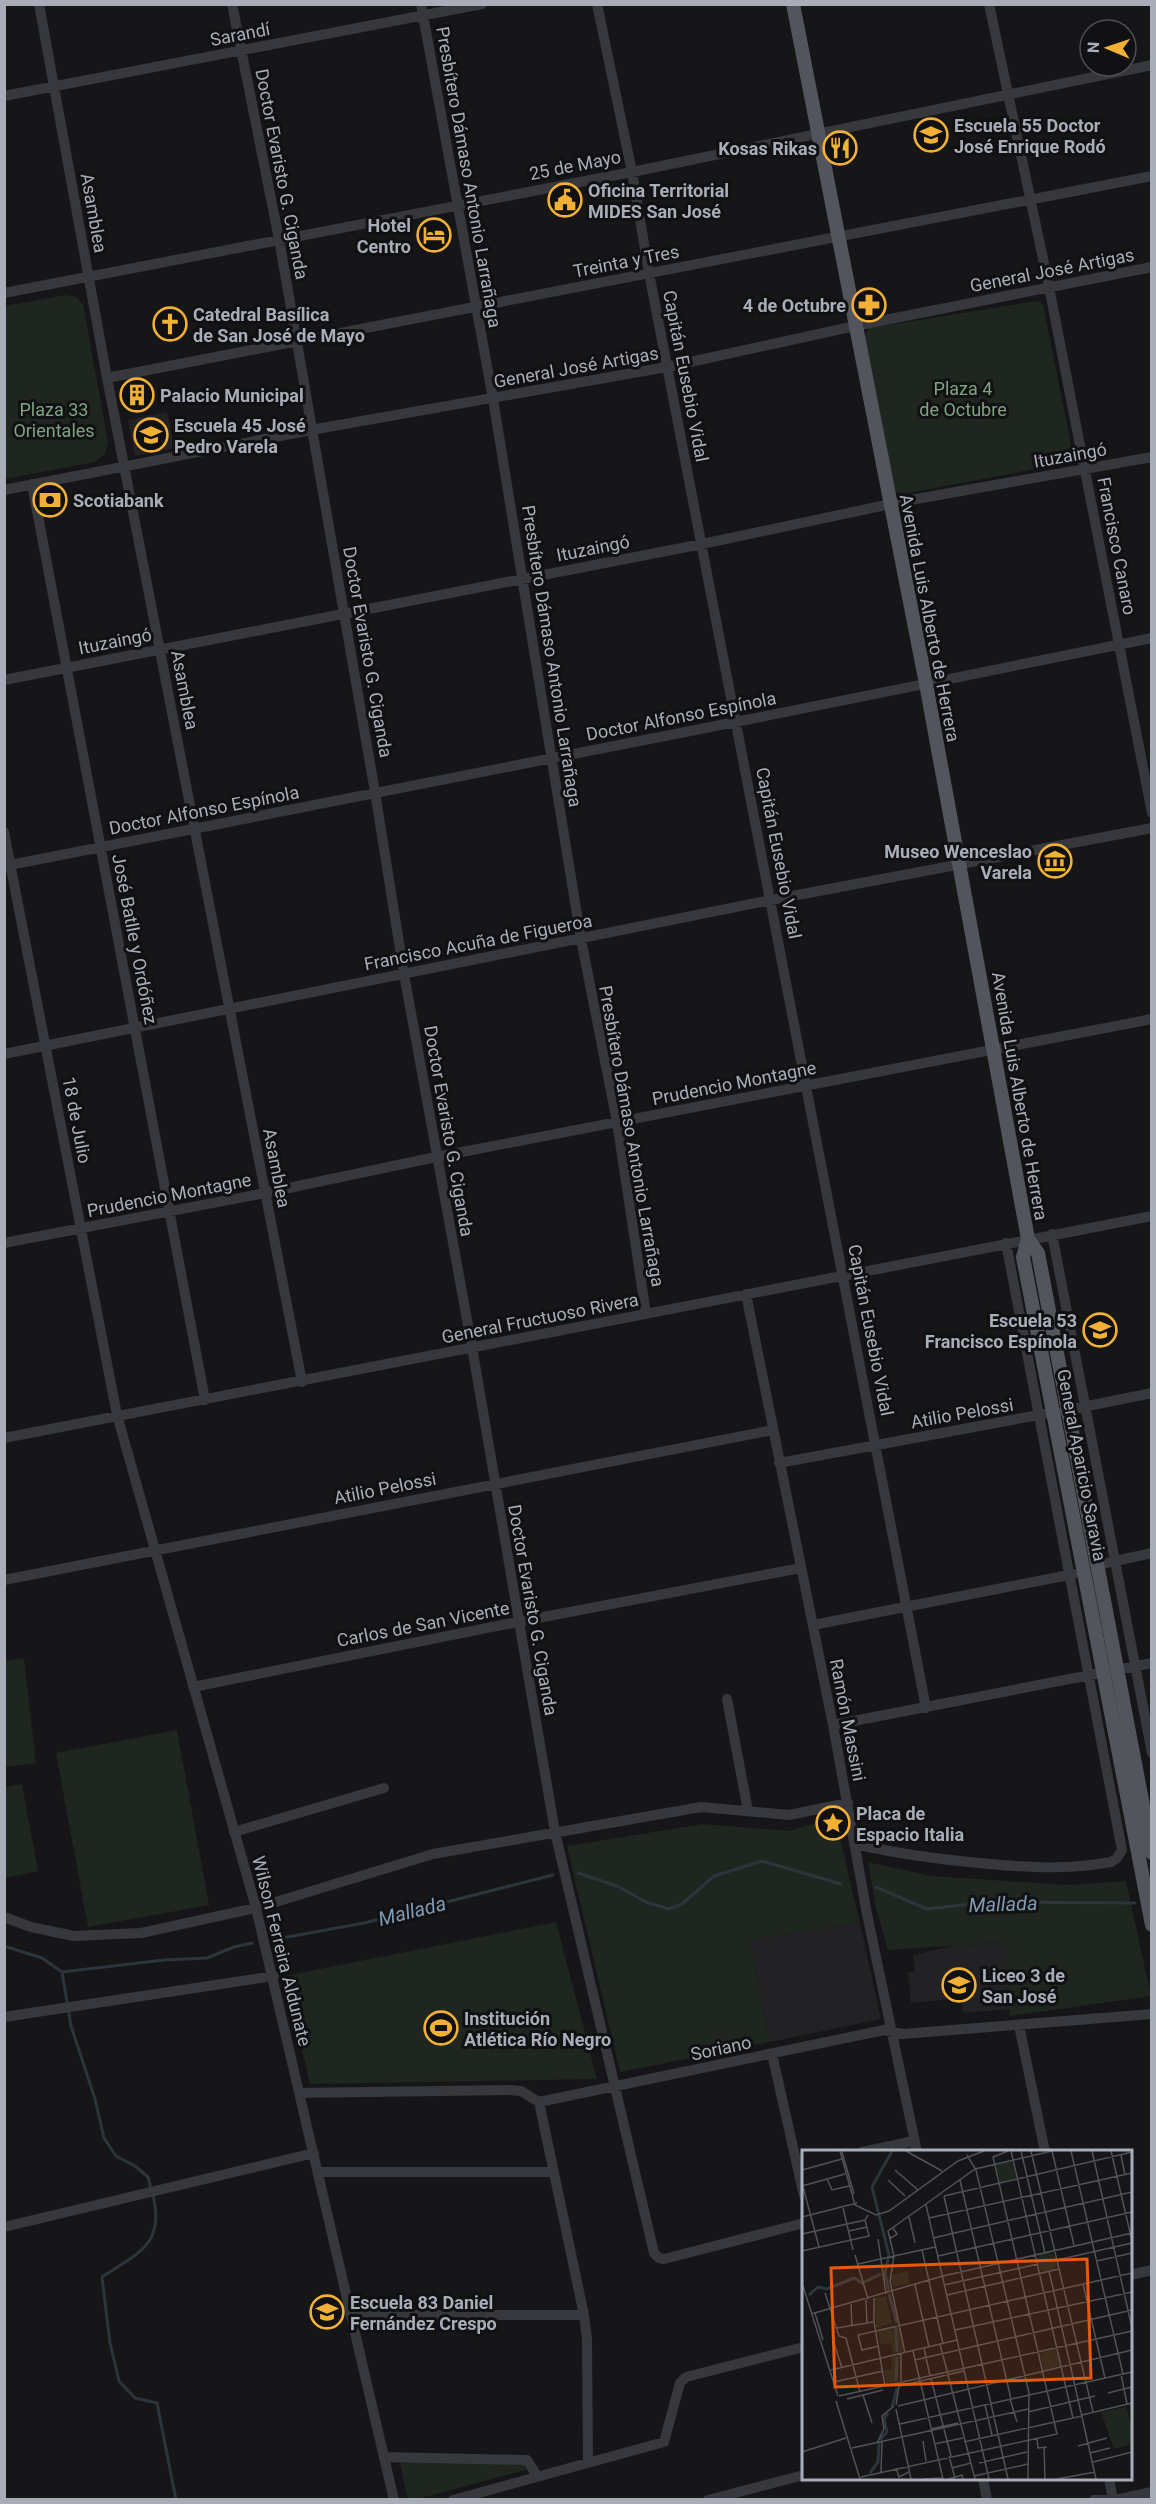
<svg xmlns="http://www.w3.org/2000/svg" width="1156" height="2504" viewBox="0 0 1156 2504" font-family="Roboto,sans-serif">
<rect width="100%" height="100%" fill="#161618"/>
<!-- built -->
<path fill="#222225" d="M167,412L175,448L135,456L128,420Z
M860,1923L881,2019L770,2042L750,1940Z
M1006,1942L1011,2009L963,2013L961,1998L911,2003L908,1972L915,1971L913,1955L951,1946Z"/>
<!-- green -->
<path fill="#1e261f" d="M65,295L76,297L83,304L108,442L105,454L95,462L5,479V306Z
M1037,301L1043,304L1073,455L1071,462L904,494L896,492L893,488L864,335L870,328Z
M24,1658L36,1763L5,1767V1661Z
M177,1730L209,1905L88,1927L56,1753Z
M22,1784L38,1871L5,1878V1787Z
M835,1817L860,1923L750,1940L770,2042L620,2072L567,1846L703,1824L789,1831Z
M868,1862L931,1876L1068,1885L1126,1881L1151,1996L1010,2016L1006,1942L888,1950L876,1908Z
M556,1922L597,2079L310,2084L285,1976Z
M399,2460L525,2464L526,2470L417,2499H408Z"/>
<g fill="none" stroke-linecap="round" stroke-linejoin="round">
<!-- stream -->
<path stroke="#2c353c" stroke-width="3" d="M578,1873L617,1886L646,1902L669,1909L682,1904L714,1876L762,1861L841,1884
M876,1887L927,1909L990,1902L1135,1903
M271,1940L364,1923L553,1875
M4,1946L42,1958L62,1972L164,1960L207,1958L234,1947L252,1943
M62,1972L71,2026L95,2099L104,2138L116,2156L135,2166L148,2177L151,2189
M153,2195C165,2245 138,2253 102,2277L110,2343L119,2381L135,2398L157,2403L176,2500"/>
<!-- minor -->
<path stroke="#37383d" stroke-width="10" d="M39,4L107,378L302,1382
M232,4L279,239L375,792L404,974L472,1347L555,1832L654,2253L659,2258L664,2259L804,2223
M421,4L493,399L581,939L617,1122L646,1314
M597,4L632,172L649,273L926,1708
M989,4L1049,287L1152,813
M4,96L482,4
M4,293L632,172L1152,65
M107,378L1152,176
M32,484L205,1400
M4,490L311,430L667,367L855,326L1152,267
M4,680L702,544L905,501L1152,457
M4,832L117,1415L256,1908L394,2500
M5,866L736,722L1152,638
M4,1054L771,900L1152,828
M1052,1234L1152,1753
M4,1243L265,1193L436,1157L1152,1019
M746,1294L833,1725L867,1914L917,2152
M1063,1411L1152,1393
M4,1438L1152,1216
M779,1463L1044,1414
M1097,1565L1152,1553
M4,1580L773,1430
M813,1625L1074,1574
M193,1687L517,1622L801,1568
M727,1699L748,1811
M833,1725L1152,1663
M234,1832L384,1788
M854,1844C903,1855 951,1861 1001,1865C1040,1868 1072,1869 1111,1862L1117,1858L1122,1850L1006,1243
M4,1917L31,1927L74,1936L141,1933L256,1908L433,1854L701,1807L789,1815L848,1803
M4,2017L274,1976
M1019,2025L1045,2152
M772,2054L804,2196
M299,2093L509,2090L521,2091L539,2102L884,2030L902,2034L1152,2014
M539,2102L584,2315L587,2339L588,2462
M862,2152L914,2141
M319,2172H553
M4,2227L314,2153
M1130,2275L1152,2270
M353,2315H584
M384,2457L527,2460L537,2476
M983,2478L987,2500
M1109,2478L1113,2500
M453,2500L664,2442L680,2383L686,2377L804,2347
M708,2500L804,2475
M1094,2500H1106
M1115,2500L1152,2492"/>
<!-- major -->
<path stroke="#53555c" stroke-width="14" d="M793,4L926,684L1028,1239L1023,1257L1152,1925
M1028,1239L1038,1253L1152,1853"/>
</g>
<!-- icons -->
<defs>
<symbol id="school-ring" viewBox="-11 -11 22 22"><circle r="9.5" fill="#111113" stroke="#f2b134" stroke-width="1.5"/><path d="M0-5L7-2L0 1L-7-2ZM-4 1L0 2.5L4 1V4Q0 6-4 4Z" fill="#f2b134"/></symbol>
<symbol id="restaurant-ring" viewBox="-11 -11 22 22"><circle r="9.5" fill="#111113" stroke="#f2b134" stroke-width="1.5"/><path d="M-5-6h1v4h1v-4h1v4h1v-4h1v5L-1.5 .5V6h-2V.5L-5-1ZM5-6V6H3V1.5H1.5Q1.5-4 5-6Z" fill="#f2b134"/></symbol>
<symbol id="civic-ring" viewBox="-11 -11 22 22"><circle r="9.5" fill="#111113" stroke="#f2b134" stroke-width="1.5"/><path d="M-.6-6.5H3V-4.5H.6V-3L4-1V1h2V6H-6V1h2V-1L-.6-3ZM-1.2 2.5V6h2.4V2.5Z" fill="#f2b134"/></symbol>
<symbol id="hotel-ring" viewBox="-11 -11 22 22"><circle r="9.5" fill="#111113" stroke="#f2b134" stroke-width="1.5"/><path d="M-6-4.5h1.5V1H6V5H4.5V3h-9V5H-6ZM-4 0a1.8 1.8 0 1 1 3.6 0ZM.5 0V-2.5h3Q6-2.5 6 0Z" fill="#f2b134"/></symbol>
<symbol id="pharmacy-ring" viewBox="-11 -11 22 22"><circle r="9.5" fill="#111113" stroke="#f2b134" stroke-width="1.5"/><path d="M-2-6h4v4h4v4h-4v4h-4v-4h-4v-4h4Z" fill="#f2b134"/></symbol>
<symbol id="church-ring" viewBox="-11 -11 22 22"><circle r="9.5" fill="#111113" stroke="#f2b134" stroke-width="1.5"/><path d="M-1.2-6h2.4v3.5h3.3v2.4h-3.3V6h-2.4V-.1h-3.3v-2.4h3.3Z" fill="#f2b134"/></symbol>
<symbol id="building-ring" viewBox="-11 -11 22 22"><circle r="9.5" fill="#111113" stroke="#f2b134" stroke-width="1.5"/><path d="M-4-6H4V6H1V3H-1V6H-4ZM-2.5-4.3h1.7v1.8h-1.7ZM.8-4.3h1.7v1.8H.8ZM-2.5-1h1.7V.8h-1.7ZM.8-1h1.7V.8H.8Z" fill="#f2b134"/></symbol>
<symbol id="bank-ring" viewBox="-11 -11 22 22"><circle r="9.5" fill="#111113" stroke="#f2b134" stroke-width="1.5"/><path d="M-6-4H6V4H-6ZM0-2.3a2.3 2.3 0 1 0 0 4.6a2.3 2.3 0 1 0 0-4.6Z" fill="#f2b134"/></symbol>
<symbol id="museum-ring" viewBox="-11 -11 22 22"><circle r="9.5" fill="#111113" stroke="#f2b134" stroke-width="1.5"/><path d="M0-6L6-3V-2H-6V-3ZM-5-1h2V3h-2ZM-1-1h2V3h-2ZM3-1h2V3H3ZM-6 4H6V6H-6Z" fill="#f2b134"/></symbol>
<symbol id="sight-ring" viewBox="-11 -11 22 22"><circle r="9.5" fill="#111113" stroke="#f2b134" stroke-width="1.5"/><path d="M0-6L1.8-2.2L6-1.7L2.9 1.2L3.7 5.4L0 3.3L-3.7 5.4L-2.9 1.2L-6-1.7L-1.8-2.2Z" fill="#f2b134"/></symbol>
<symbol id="stadium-ring" viewBox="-11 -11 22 22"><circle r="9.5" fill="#111113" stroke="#f2b134" stroke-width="1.5"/><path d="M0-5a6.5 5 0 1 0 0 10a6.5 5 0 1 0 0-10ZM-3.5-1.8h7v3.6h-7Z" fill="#f2b134"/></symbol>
</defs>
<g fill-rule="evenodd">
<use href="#school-ring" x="912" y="116" width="38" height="38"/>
<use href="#restaurant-ring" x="821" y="129" width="38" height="38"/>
<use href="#civic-ring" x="546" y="181" width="38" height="38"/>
<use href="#hotel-ring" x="415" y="216" width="38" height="38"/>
<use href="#pharmacy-ring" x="850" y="286" width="38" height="38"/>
<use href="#church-ring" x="151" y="305" width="38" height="38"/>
<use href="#building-ring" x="118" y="376" width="38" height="38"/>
<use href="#school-ring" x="132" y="416" width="38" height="38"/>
<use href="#bank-ring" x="31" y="481" width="38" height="38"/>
<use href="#museum-ring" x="1036" y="842" width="38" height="38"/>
<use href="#school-ring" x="1081" y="1311" width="38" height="38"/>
<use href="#sight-ring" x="814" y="1804" width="38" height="38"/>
<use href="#school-ring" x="940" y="1966" width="38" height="38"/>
<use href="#stadium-ring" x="422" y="2009" width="38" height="38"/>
<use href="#school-ring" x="308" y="2293" width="38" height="38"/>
</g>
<g text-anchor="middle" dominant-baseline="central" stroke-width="6" stroke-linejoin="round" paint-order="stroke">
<!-- street labels -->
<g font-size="18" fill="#a8adb8" stroke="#111113">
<text transform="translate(240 34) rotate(-11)">Sarandí</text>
<text transform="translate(575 165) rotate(-11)">25 de Mayo</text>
<text transform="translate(282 174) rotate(79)">Doctor Evaristo G. Ciganda</text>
<text transform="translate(469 177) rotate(80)">Presbítero Dámaso Antonio Larrañaga</text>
<text transform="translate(94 213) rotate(80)">Asamblea</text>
<text transform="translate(626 261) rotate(-11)">Treinta y Tres</text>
<text transform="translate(1052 270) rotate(-11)">General José Artigas</text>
<text transform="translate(576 367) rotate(-10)">General José Artigas</text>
<text transform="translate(686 376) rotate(79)">Capitán Eusebio Vidal</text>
<text transform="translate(1070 455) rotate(-10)">Ituzaingó</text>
<text transform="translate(1117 546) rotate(79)">Francisco Canaro</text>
<text transform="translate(593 548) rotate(-11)">Ituzaingó</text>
<text transform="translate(930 618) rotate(79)">Avenida Luis Alberto de Herrera</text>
<text transform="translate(115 641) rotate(-11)">Ituzaingó</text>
<text transform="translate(368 652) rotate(80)">Doctor Evaristo G. Ciganda</text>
<text transform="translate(552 656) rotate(81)">Presbítero Dámaso Antonio Larrañaga</text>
<text transform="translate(185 690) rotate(79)">Asamblea</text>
<text transform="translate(681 716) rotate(-11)">Doctor Alfonso Espínola</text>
<text transform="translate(204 810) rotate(-11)">Doctor Alfonso Espínola</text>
<text transform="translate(779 853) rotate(79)">Capitán Eusebio Vidal</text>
<text transform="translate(135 939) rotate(79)">José Batlle y Ordóñez</text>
<text transform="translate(478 942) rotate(-11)">Francisco Acuña de Figueroa</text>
<text transform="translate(734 1083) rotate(-11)">Prudencio Montagne</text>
<text transform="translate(1020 1096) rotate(80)">Avenida Luis Alberto de Herrera</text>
<text transform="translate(77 1120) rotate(79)">18 de Julio</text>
<text transform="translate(449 1131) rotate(80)">Doctor Evaristo G. Ciganda</text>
<text transform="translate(632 1136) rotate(80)">Presbítero Dámaso Antonio Larrañaga</text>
<text transform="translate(277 1168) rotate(79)">Asamblea</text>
<text transform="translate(169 1195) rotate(-11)">Prudencio Montagne</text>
<text transform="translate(540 1318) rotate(-11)">General Fructuoso Rivera</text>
<text transform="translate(871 1330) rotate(79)">Capitán Eusebio Vidal</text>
<text transform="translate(962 1413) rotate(-10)">Atilio Pelossi</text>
<text transform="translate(1082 1465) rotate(79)">General Aparicio Saravia</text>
<text transform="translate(385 1488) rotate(-11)">Atilio Pelossi</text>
<text transform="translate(533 1610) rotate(80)">Doctor Evaristo G. Ciganda</text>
<text transform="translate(423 1624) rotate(-11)">Carlos de San Vicente</text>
<text transform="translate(848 1720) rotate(79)">Ramón Massini</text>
<text transform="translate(282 1951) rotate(76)">Wilson Ferreira Aldunate</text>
<text transform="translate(721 2048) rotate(-12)">Soriano</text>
</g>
<!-- poi labels -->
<g font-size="18" font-weight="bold" fill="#a8adb8" stroke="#111113" text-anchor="start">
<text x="954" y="125">Escuela 55 Doctor<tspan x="954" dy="21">José Enrique Rodó</tspan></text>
<text x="817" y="148" text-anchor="end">Kosas Rikas</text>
<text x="588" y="190">Oficina Territorial<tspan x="588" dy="21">MIDES San José</tspan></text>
<text x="411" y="225" text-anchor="end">Hotel<tspan x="411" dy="21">Centro</tspan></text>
<text x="846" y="305" text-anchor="end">4 de Octubre</text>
<text x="193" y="314">Catedral Basílica<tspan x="193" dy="21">de San José de Mayo</tspan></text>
<text x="160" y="395">Palacio Municipal</text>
<text x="174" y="425">Escuela 45 José<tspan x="174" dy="21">Pedro Varela</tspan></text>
<text x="73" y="500">Scotiabank</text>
<text x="1032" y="851" text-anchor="end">Museo Wenceslao<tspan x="1032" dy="21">Varela</tspan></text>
<text x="1077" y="1320" text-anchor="end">Escuela 53<tspan x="1077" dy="21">Francisco Espínola</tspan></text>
<text x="856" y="1813">Placa de<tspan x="856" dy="21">Espacio Italia</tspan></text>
<text x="982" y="1975">Liceo 3 de<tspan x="982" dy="21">San José</tspan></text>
<text x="464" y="2018">Institución<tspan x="464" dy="21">Atlética Río Negro</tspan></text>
<text x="350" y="2302">Escuela 83 Daniel<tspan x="350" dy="21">Fernández Crespo</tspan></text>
</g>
<!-- park labels -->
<g font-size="18" fill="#7fa381" stroke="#111113">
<text x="963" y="388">Plaza 4<tspan x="963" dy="21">de Octubre</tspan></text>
<text x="54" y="409">Plaza 33<tspan x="54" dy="21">Orientales</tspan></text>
</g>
<!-- water labels -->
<g font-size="20" font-style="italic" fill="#7f9bb3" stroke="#111113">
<text transform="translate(1003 1904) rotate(-2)">Mallada</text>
<text transform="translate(412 1911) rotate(-14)">Mallada</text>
</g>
</g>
<!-- overview -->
<g transform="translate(802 2150)">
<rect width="330" height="330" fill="#161618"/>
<path d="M210,11L214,28L198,32L194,15ZM235 112a10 10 0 1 1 20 0a10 10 0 1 1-20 0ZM106,121L108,134L91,137L88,125ZM84,146L90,173L74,178L73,148ZM98,174L102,201L91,204L89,193L79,195L75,180ZM254,199L258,217L242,221L238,203ZM98,205L96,231L85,235L82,220L90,219L89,207ZM324,257L330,275V294L312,299L299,262Z" fill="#1e261f"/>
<path fill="none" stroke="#2c353c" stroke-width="3" d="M87,141L83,123L87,105L70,37L90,1M87,144L95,173M7,145L16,137L25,139L52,128L60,133L79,124M94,178L95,202M94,231L95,207M90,257L95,238M78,290L85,282L82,269L86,263M68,323L76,312L77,293"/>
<path fill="none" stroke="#505258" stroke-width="1.5" d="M38,1L53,55L74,65L87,61L156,11L182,1M104,1L140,21M209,1L271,268M219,1L243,103M229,1L291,262M250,1L272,95M269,1L321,224M290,1L330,178M309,1L330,91M40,2L52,44M165,5L174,20L227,243L226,329M319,5L323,25M0,20L40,9M93,20L116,40M25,29L30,40L47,36M86,30L103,46M158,30L209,249M0,33L17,97M0,36L43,24M142,46L206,329M142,46L330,2M124,55L187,329M41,58L51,100M0,67L55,53M107,67L113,93M127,68L330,23M47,81L65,77M0,84L63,70M87,85L89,88L95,84L91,78M131,88L330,42M76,89L84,144M120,100L141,194M0,101L67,86L63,70L66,65M53,105L66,149M136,106L330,62M255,110L330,93M295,111L330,103M56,114L133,97M247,121L294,329M0,133L36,246M281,134L303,228M113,135L127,197M142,135L236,114M23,143L37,186L44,188L58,242M145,145L257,119M72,148V172L83,236M64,150L65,174M49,154L50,177M13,163L21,190M9,164L141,126L330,83M35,178L71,172M153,180L330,142M31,190L40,218M138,194L173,329M77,196L60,200L56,185L330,123M122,198L128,226M111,201L141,329M99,203V231M103,203L88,131L92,106L86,81L173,19L250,1M113,210L330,160M29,220L155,190M319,224L325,254M129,229L149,306M32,232L81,221M306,243L330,237M61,245L70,273M37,246L330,181M45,249L81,240M208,249L215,272M34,251L58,329M94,255L97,236L162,221M183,255L190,285M96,256L330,200M94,259L109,329M226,262L293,246M280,265L330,253M98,274L330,222M129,279L156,273M235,288L236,298L245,297M121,291L124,311M162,292L280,266M75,293L82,279L80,266L92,256M132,294L161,288M276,296L305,288M242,297L243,329M50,298L226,259M0,302L44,288M288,303L308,298M147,306L153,328M291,312L330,302M177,313L225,302M94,318L97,327L107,322M150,318L169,313M79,322L80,292M172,326L226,314M59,327L255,284L191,7L206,1M121,329L140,328M146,329L160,325L161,329M255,329L293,322"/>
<path fill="#e8590c" fill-opacity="0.15" stroke="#e8590c" stroke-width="3" d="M285,109L289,228L33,237L29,118Z"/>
<rect width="330" height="330" fill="none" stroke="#a8adb8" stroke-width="3"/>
</g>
<!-- border -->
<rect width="1156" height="2504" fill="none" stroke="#a8adb8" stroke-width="12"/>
<!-- north arrow -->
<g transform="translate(1108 48) rotate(272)"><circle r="28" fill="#111113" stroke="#4d4f55" stroke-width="1.5"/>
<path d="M0-4.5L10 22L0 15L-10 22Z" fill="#f2b134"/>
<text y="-9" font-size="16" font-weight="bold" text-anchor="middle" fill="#a8adb8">N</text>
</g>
</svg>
